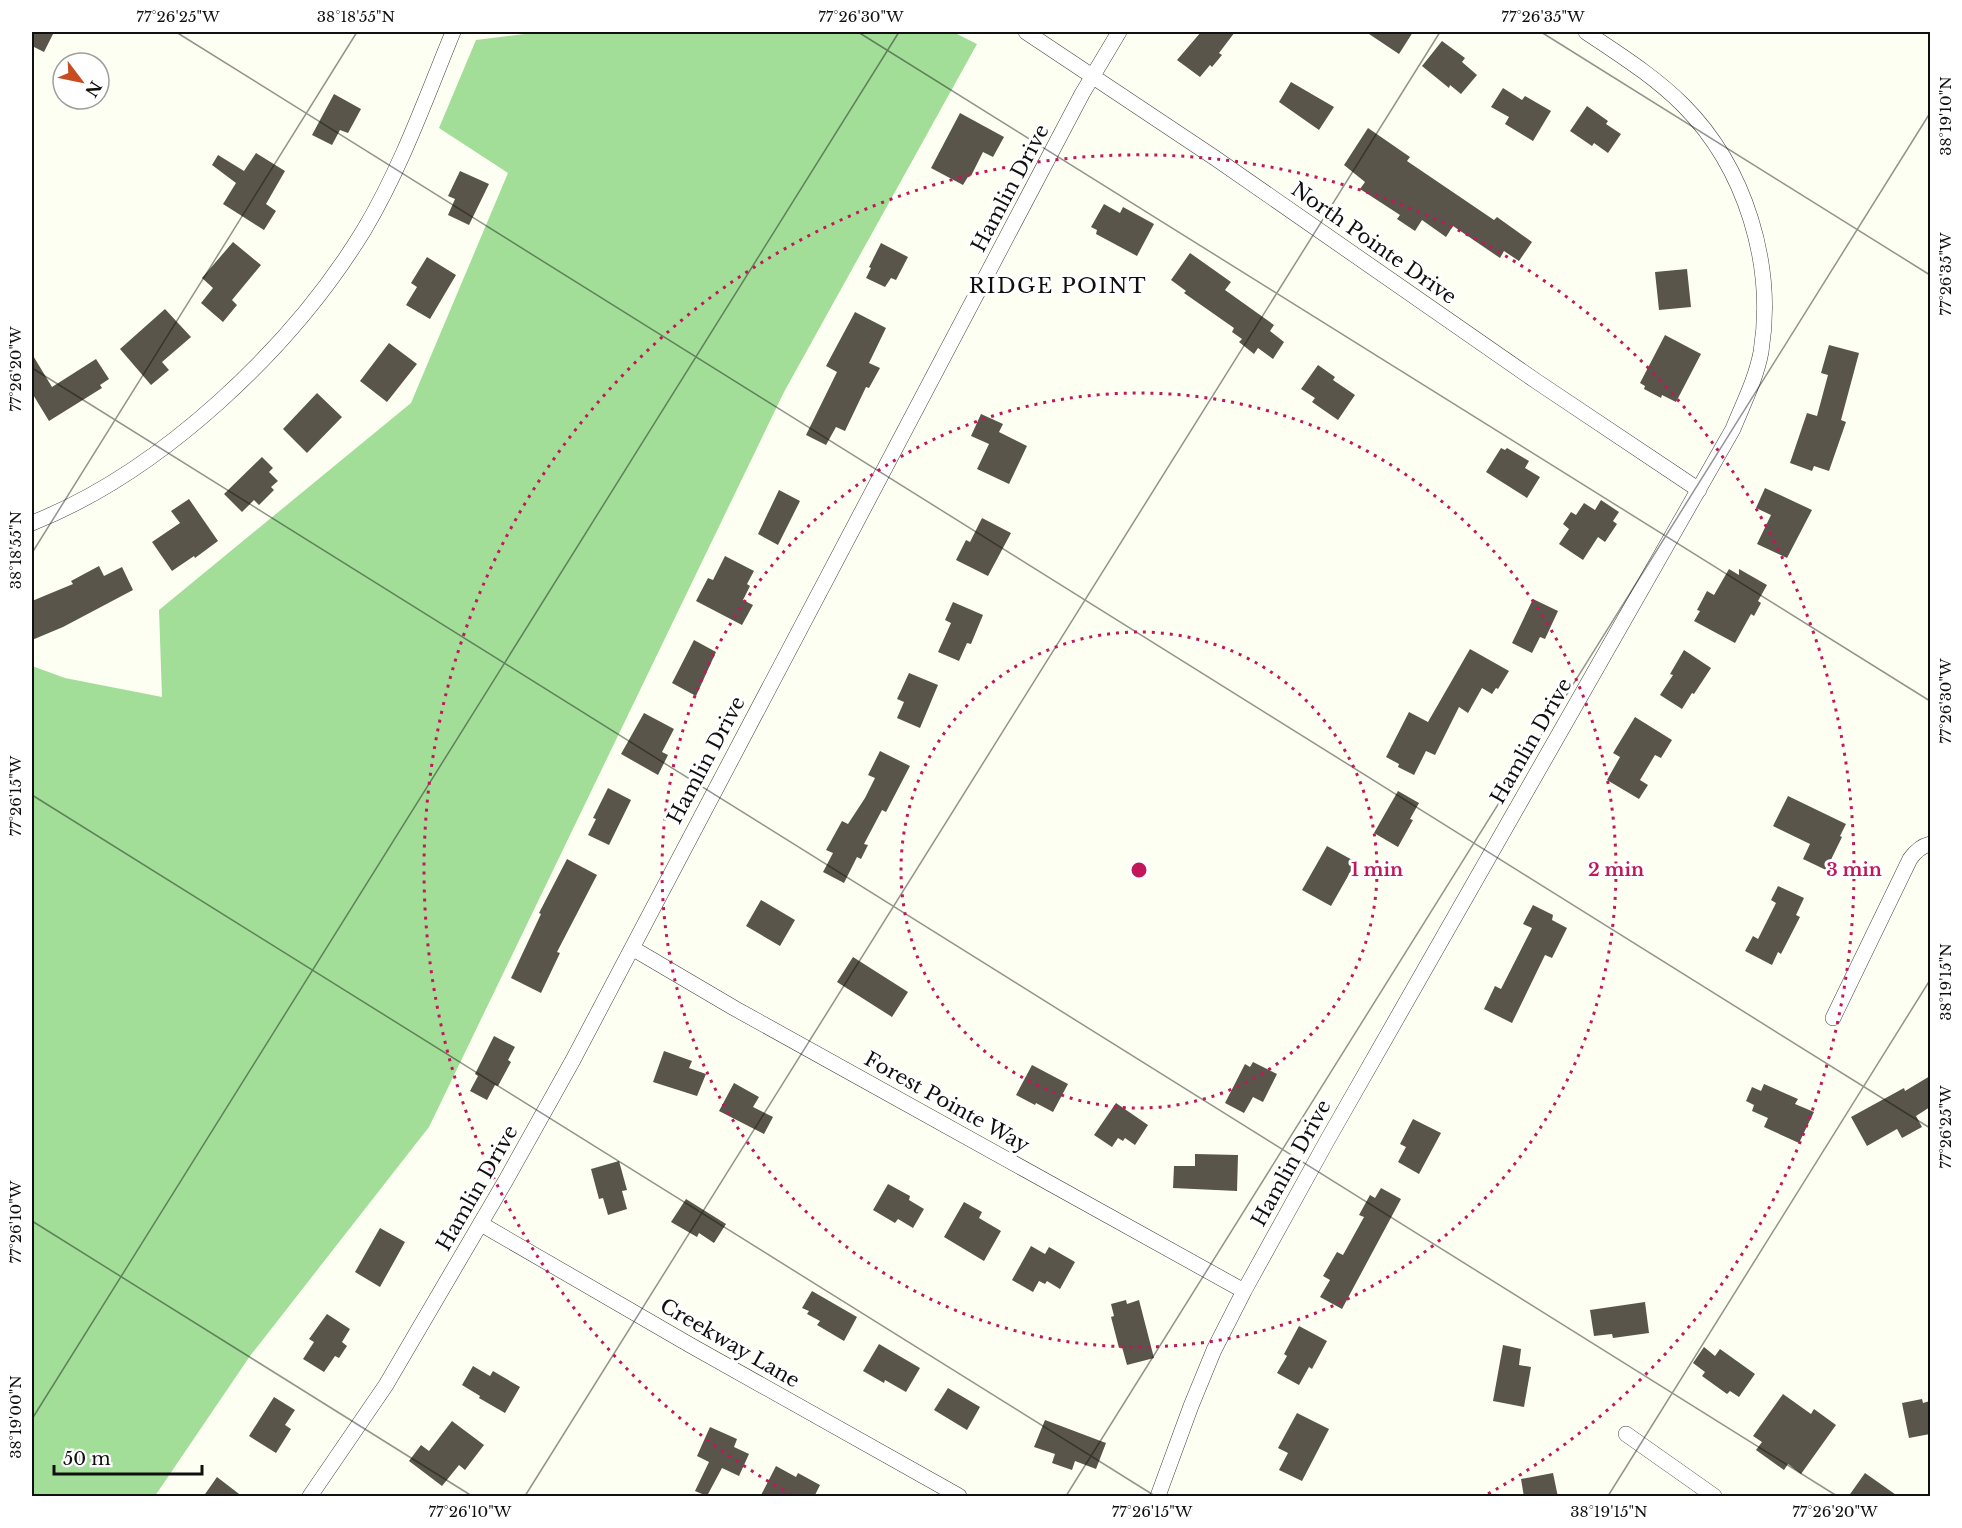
<svg xmlns="http://www.w3.org/2000/svg" width="1962" height="1528" viewBox="0 0 1962 1528" font-family="'Libre Baskerville',serif">
<rect width="100%" height="100%" fill="#fefff3"/>
<!-- forest -->
<path fill="#a2de98" d="M541,32H953L977,44L784,392L429,1127L250,1356L155,1496H32V666L65,678L162,697L159,610L411,403L508,173L439,128L476,40Z"/>
<!-- building -->
<path fill="#59554b" d="M32,32H54L44,52L32,46Z
M1201,32H1235L1219,53L1222,55L1212,67L1210,65L1200,77L1177,60Z
M1366,32H1413L1399,54Z
M1442,41L1465,58L1462,62L1477,75L1461,94L1450,85L1449,88L1422,66Z
M1291,82L1334,107L1319,130L1279,102Z
M1503,88L1522,100L1525,96L1551,111L1533,141L1505,124L1509,117L1491,107Z
M334,94L361,109L348,133L340,130L332,145L312,135Z
M1587,106L1608,121L1606,124L1621,134L1608,153L1594,143L1592,146L1570,131Z
M960,113L1004,137L993,157L983,152L971,176L969,175L963,185L931,168Z
M1368,128L1410,157L1407,161L1494,220L1497,217L1532,242L1519,261L1504,251L1500,258L1453,226L1446,237L1422,220L1415,231L1397,219L1400,215L1360,189L1365,182L1344,165Z
M256,153L285,171L266,204L276,211L264,230L223,204L236,183L212,165L218,155L244,171Z
M460,171L489,184L469,225L448,215L455,199L448,196Z
M1104,204L1120,213L1123,207L1154,224L1137,256L1096,234L1097,230L1091,227Z
M233,242L261,265L232,300L237,305L223,322L201,303L213,288L202,278Z
M881,243L908,257L896,280L891,278L885,287L866,278L871,268L869,267Z
M1190,253L1231,282L1225,290L1274,325L1270,331L1284,342L1273,359L1258,348L1254,354L1239,342L1242,339L1232,332L1234,328L1184,293L1186,291L1171,280Z
M427,257L456,275L430,319L406,305L417,287L411,283Z
M1687,269L1691,307L1659,310L1655,272Z
M165,309L191,337L162,362L169,370L151,385L120,349Z
M855,312L886,328L869,363L880,368L869,388L866,387L845,431L836,427L826,445L806,435L837,372L826,366Z
M1665,335L1701,354L1676,402L1662,395L1661,398L1644,389L1645,386L1640,383Z
M389,343L417,364L387,402L360,381Z
M1829,345L1859,353L1841,420L1846,422L1829,471L1814,466L1812,471L1790,463L1807,413L1817,416L1828,375L1821,373Z
M32,354L52,387L96,359L109,379L100,385L102,388L49,421L32,393Z
M1318,365L1335,377L1333,380L1355,395L1338,420L1312,402L1315,398L1301,389Z
M317,393L342,417L307,453L283,429Z
M981,414L1003,424L999,432L1027,446L1009,484L977,469L989,444L971,436Z
M1501,448L1505,450L1507,448L1529,461L1525,468L1540,477L1527,498L1486,472Z
M262,457L273,468L269,472L278,481L271,487L274,490L259,505L254,500L242,512L224,494Z
M1765,488L1812,510L1787,558L1757,544L1771,515L1756,508Z
M779,490L800,501L778,545L758,534Z
M189,499L218,541L195,558L194,556L172,571L152,542L180,523L171,511Z
M1601,500L1619,512L1613,521L1617,524L1605,542L1598,537L1583,560L1559,544L1569,529L1563,524L1571,512L1576,515L1584,503L1595,510Z
M982,518L1011,533L988,576L956,560L966,540L970,542Z
M725,556L754,571L747,584L750,586L743,600L753,605L742,625L696,601L708,578L713,580Z
M99,566L104,576L122,567L133,590L63,627L32,640V601L73,584L71,581Z
M1729,569L1739,575V569L1767,585L1758,601L1761,603L1754,616L1751,614L1735,643L1694,621L1700,611L1697,610L1707,591L1714,595Z
M1533,599L1558,611L1545,639L1540,637L1532,653L1512,643Z
M953,602L983,615L971,644L967,643L959,661L938,652L951,623L945,620Z
M694,640L716,652L696,696L672,683Z
M1470,649L1509,671L1498,689L1496,688L1492,694L1482,688L1468,713L1459,707L1435,755L1426,751L1414,775L1398,767L1399,764L1386,757L1409,712L1428,722Z
M1684,650L1711,668L1694,694L1692,693L1682,709L1660,695L1673,675L1670,674Z
M909,673L938,685L920,728L897,718L904,702L897,699Z
M644,713L674,729L662,752L668,755L658,775L621,754Z
M1635,717L1672,740L1661,758L1655,755L1640,780L1648,785L1639,799L1607,780L1620,757L1613,753Z
M880,751L910,766L886,812L882,810L864,844L868,845L861,859L857,857L844,883L823,872L833,853L826,850L842,821L848,824L865,798L875,778L868,775Z
M608,788L631,800L609,845L588,835L596,819L593,818Z
M1398,791L1419,803L1410,819L1413,820L1398,847L1374,833Z
M1788,796L1846,824L1840,836L1842,837L1826,870L1803,859L1810,844L1773,826Z
M1327,846L1356,862L1331,906L1302,890Z
M567,859L597,875L557,952L560,953L541,993L511,978L541,914L539,913Z
M1778,886L1804,898L1796,915L1800,917L1781,954L1778,952L1772,965L1745,951L1753,936L1758,939L1776,903L1771,900Z
M761,900L795,920L780,946L746,926Z
M1533,905L1553,915L1552,920L1567,928L1552,958L1545,955L1512,1023L1484,1009L1495,986L1501,989L1532,928L1523,924Z
M853,957L908,992L892,1017L837,982Z
M494,1036L515,1047L508,1060L511,1062L498,1086L495,1085L487,1100L470,1091L478,1076L475,1074Z
M664,1051L692,1061L689,1068L706,1074L697,1096L653,1082Z
M1253,1062L1277,1074L1263,1102L1253,1097L1244,1113L1225,1103L1245,1064L1250,1067Z
M1032,1065L1068,1084L1053,1112L1036,1103L1035,1105L1016,1095Z
M1930,1076V1107L1916,1116L1922,1127L1902,1138L1897,1129L1867,1146L1851,1117L1904,1088L1905,1091Z
M734,1083L759,1097L753,1107L773,1117L764,1134L719,1111Z
M1764,1084L1798,1099L1795,1104L1814,1112L1799,1143L1764,1127L1768,1118L1752,1111L1754,1105L1746,1101L1752,1087L1761,1091Z
M1116,1103L1148,1125L1135,1145L1125,1138L1123,1141L1118,1138L1112,1147L1094,1135Z
M1413,1119L1441,1133L1419,1174L1398,1162L1406,1147L1400,1144Z
M1195,1154L1238,1155L1237,1191L1173,1188L1174,1166H1195Z
M619,1161L627,1190L622,1191L627,1209L608,1215L603,1198L599,1199L591,1169Z
M888,1184L910,1196L909,1200L924,1209L913,1228L898,1219L895,1223L873,1210Z
M1381,1188L1401,1199L1342,1309L1320,1297L1330,1280L1323,1276L1337,1252L1343,1255L1364,1217L1359,1215L1370,1195L1375,1198Z
M686,1199L726,1224L714,1243L699,1233L697,1237L671,1222Z
M964,1202L982,1212L979,1218L1001,1231L984,1261L944,1237Z
M380,1228L405,1242L380,1287L355,1272Z
M1031,1246L1045,1254L1049,1247L1075,1262L1060,1289L1047,1281L1045,1284L1039,1281L1033,1292L1012,1280Z
M812,1291L857,1317L844,1341L817,1325L820,1321L807,1314L809,1311L802,1308Z
M1126,1300L1127,1304L1139,1300L1154,1358L1127,1365L1122,1347L1119,1348L1111,1317L1114,1316L1111,1304Z
M1645,1302L1649,1333L1613,1338L1612,1334L1594,1336L1590,1310Z
M327,1314L350,1329L342,1342L347,1346L339,1358L335,1356L324,1372L303,1359L314,1342L309,1339Z
M1299,1326L1327,1341L1312,1369L1309,1367L1299,1385L1277,1373L1287,1356L1284,1354Z
M879,1344L920,1368L906,1392L885,1380L884,1383L863,1371Z
M1503,1345L1521,1349L1519,1365L1531,1367L1524,1407L1493,1401Z
M1704,1347L1715,1356L1720,1349L1755,1374L1739,1397L1730,1391L1727,1394L1702,1376L1705,1372L1693,1363Z
M473,1366L490,1376L493,1371L520,1387L505,1413L479,1398L480,1396L462,1385Z
M948,1388L980,1407L967,1430L934,1410Z
M1783,1394L1811,1414L1814,1409L1836,1425L1801,1474L1788,1464L1784,1470L1756,1450L1762,1442L1753,1436Z
M274,1397L295,1410L285,1425L291,1429L276,1453L249,1436Z
M1922,1399L1923,1403L1930,1401V1434L1909,1438L1902,1403Z
M1297,1413L1329,1429L1302,1481L1279,1470L1288,1453L1278,1448Z
M1045,1420L1106,1443L1096,1469L1075,1461L1072,1470L1052,1463L1055,1454L1034,1447Z
M452,1421L484,1445L465,1470L459,1465L442,1486L409,1461L421,1445L429,1451Z
M710,1427L737,1439L734,1447L749,1454L739,1476L722,1468L707,1496L695,1491L709,1462L697,1456Z
M776,1466L796,1477L798,1473L820,1485L814,1497H760Z
M1553,1473L1558,1497H1524L1521,1479Z
M1865,1473L1899,1497H1848Z
M217,1477L243,1497H203Z"/>
<g fill="none" stroke-linecap="round" stroke-linejoin="round">
<defs>
<path id="street" d="M1026,32L1215,158L1536,381L1699,490
M32,523C161,472 292,348 364,230C401,168 426,98 453,32
M632,948L734,1008L1244,1291
M1833,1018L1910,859C1915,852 1921,846 1930,844
M481,1224L690,1345L959,1496
M1626,1434L1714,1496
M310,1496L386,1385L506,1180L573,1060L1082,94L1119,32
M1158,1496L1191,1406L1214,1350L1244,1291L1328,1139L1733,429C1743,404 1756,379 1761,352C1775,265 1746,168 1683,105C1654,76 1620,55 1586,32"/>
</defs>
<!-- street casing -->
<use href="#street" stroke="#434343" stroke-width="16"/>
<!-- street -->
<use href="#street" stroke="#fff" stroke-width="15"/>
</g>
<!-- ticks -->
<path fill="none" stroke="#101010" stroke-width="1.5" stroke-opacity="0.45" d="M176,32L1930,1128M858,32L1930,701M1541,32L1930,275M32,368L1837,1496M32,553L357,32M32,795L1155,1496M32,1221L472,1496M32,1419L899,32M525,1496L1440,32M1066,1496L1930,113M1608,1496L1930,980"/>
<!-- distance rings -->
<g fill="none" stroke="#c2185b" stroke-width="3" stroke-dasharray="3 6">
<circle cx="1139" cy="870" r="238"/>
<circle cx="1139" cy="870" r="477"/>
<path d="M792 1495A715 715 0 1 1 1486 1495"/>
</g>
<g text-anchor="middle" dominant-baseline="central" stroke-width="6" stroke-linejoin="round" paint-order="stroke">
<!-- street labels -->
<g font-size="20" fill="#101010" stroke="#fff">
<text transform="translate(1010 188) rotate(-62)">Hamlin Drive</text>
<text transform="translate(1374 243) rotate(35)">North Pointe Drive</text>
<text transform="translate(1531 741) rotate(-60)">Hamlin Drive</text>
<text transform="translate(706 760) rotate(-62)">Hamlin Drive</text>
<text transform="translate(947 1102) rotate(29)">Forest Pointe Way</text>
<text transform="translate(1291 1163) rotate(-61)">Hamlin Drive</text>
<text transform="translate(477 1188) rotate(-60)">Hamlin Drive</text>
<text transform="translate(730 1343) rotate(30)">Creekway Lane</text>
</g>
<!-- neighbourhood labels -->
<g font-size="21" letter-spacing="1.5" fill="#101010" stroke="#fff">
<text x="1058" y="286">RIDGE POINT</text>
</g>
</g>
<circle cx="1139" cy="870" r="9" fill="#c2185b" stroke="#fff" stroke-width="3"/>
<g font-size="18" text-anchor="middle" font-weight="bold" fill="#c2185b" stroke="#fff" stroke-width="6" stroke-linejoin="round" paint-order="stroke">
<text x="1377" y="876">1 min</text>
<text x="1616" y="876">2 min</text>
<text x="1854" y="876">3 min</text>
</g>
<!-- border -->
<rect width="1962" height="1528" fill="none" stroke="#ffffff" stroke-width="66"/>
<!-- north arrow -->
<g transform="translate(81 81) rotate(122)"><circle r="28" fill="#ffffff" stroke="#9f9f9f" stroke-width="1.5"/>
<path d="M0-4.5L10 22L0 15L-10 22Z" fill="#c84c20"/>
<text y="-9" font-size="16" font-weight="bold" text-anchor="middle" fill="#101010">N</text>
</g>
<!-- scale -->
<path d="M54 1465v9h148v-9" fill="none" stroke="#101010" stroke-width="3"/>
<text x="63" y="1465" font-size="18" fill="#101010" stroke="#ffffff" stroke-width="4.5" paint-order="stroke">50 m</text>
<rect x="33" y="33" width="1896" height="1462" fill="none" stroke="#101010" stroke-width="2"/>
<g font-size="15" text-anchor="middle" fill="#101010">
<text x="178" y="22">77°26'25"W</text>
<text x="356" y="22">38°18'55"N</text>
<text x="861" y="22">77°26'30"W</text>
<text x="1543" y="22">77°26'35"W</text>
<text transform="translate(1946 116) rotate(-90)" y="5">38°19'10"N</text>
<text transform="translate(1946 274) rotate(-90)" y="5">77°26'35"W</text>
<text transform="translate(16 369) rotate(-90)" y="5">77°26'20"W</text>
<text transform="translate(16 550) rotate(-90)" y="5">38°18'55"N</text>
<text transform="translate(1946 701) rotate(-90)" y="5">77°26'30"W</text>
<text transform="translate(16 796) rotate(-90)" y="5">77°26'15"W</text>
<text transform="translate(1946 982) rotate(-90)" y="5">38°19'15"N</text>
<text transform="translate(1946 1127) rotate(-90)" y="5">77°26'25"W</text>
<text transform="translate(16 1222) rotate(-90)" y="5">77°26'10"W</text>
<text transform="translate(16 1417) rotate(-90)" y="5">38°19'00"N</text>
<text x="470" y="1517">77°26'10"W</text>
<text x="1152" y="1517">77°26'15"W</text>
<text x="1609" y="1517">38°19'15"N</text>
<text x="1835" y="1517">77°26'20"W</text>
</g>
</svg>
